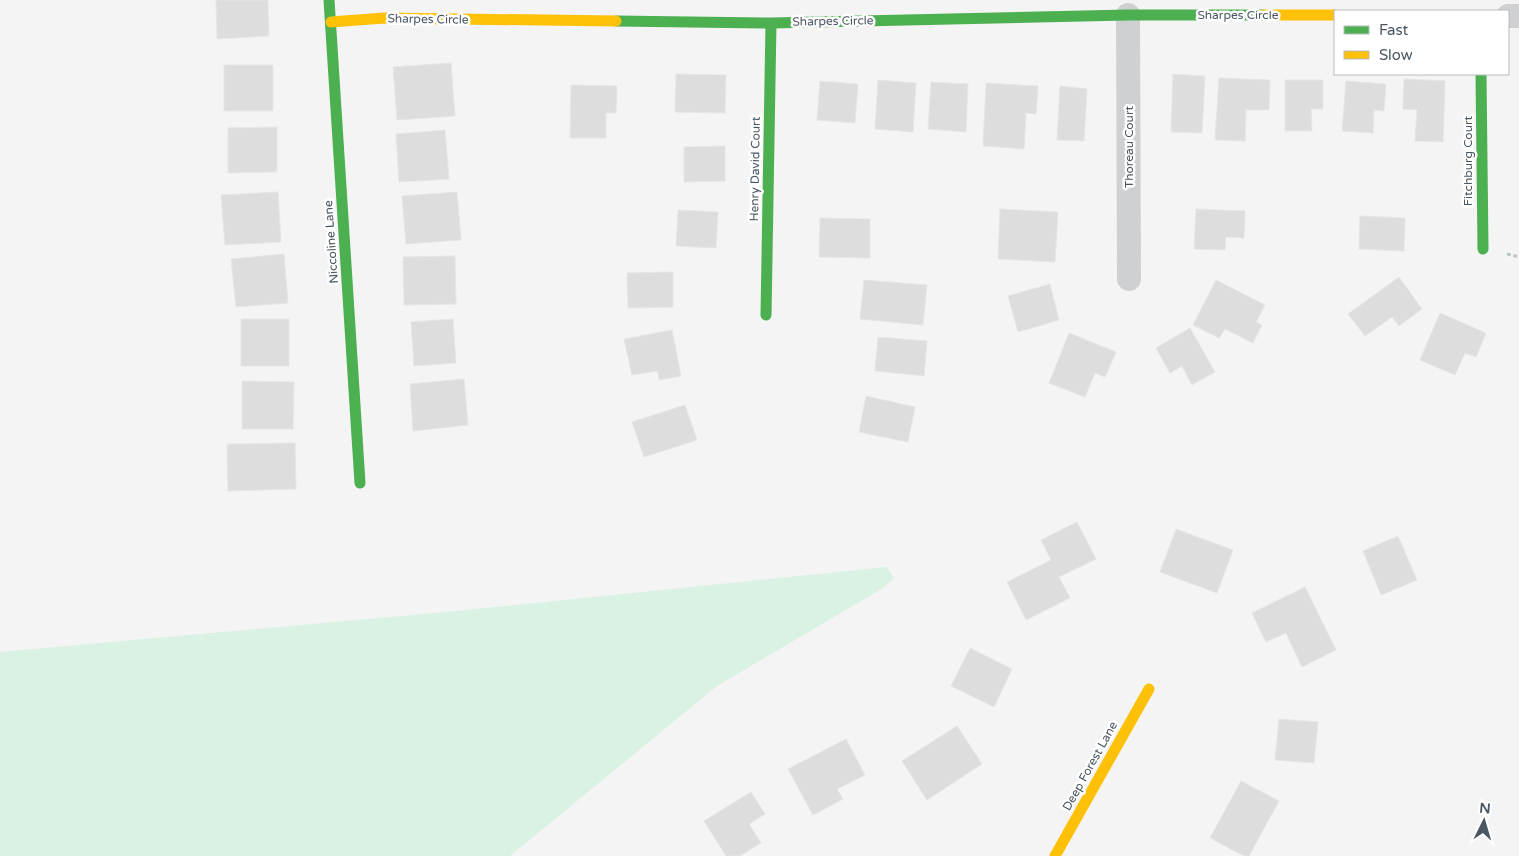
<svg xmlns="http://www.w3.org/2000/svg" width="1519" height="856" viewBox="0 0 1519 856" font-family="'Varela Round',sans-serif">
<rect width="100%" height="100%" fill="#f4f4f4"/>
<!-- green -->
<path fill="#d9f2e3" d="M887,567L894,578L883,588L717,686L510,856H0V652L457,611Z"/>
<!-- building -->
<path fill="#ddddde" stroke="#e5e6e7" d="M216,0H268L269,36L217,39Z
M451,63L455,116L397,120L393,67Z
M224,65H273V111H224Z
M676,74L726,75L725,113L675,112Z
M1173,74L1205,76L1202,133L1171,132Z
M1219,78L1270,80L1269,110H1246L1245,141L1215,140Z
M1404,79L1445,81L1443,142L1415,141L1417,110L1403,109Z
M878,80L916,83L913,132L875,129Z
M1285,80H1323V109H1311L1312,131H1285Z
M820,81L858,84L855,123L817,120Z
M1346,81L1386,84L1384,111L1374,110L1373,133L1342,131Z
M931,82L968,84L966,132L928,129Z
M986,83L1038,86L1036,114L1026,113L1024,149L983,146Z
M571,85L617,86L616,113H606V138H570Z
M1060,86L1087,89L1084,141L1057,140Z
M277,127V172L228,173V128Z
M445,130L449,179L399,182L396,134Z
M725,146V181L684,182V147Z
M278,192L281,242L225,245L221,195Z
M457,192L461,240L406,244L402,196Z
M1000,209L1058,212L1055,262L998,259Z
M1196,209L1245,211L1244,238L1226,237L1225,250L1194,249Z
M678,210L718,212L716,248L676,246Z
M1360,216L1405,218L1404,251L1359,249Z
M820,218L870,219V258L819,257Z
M284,254L288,303L236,307L231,259Z
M455,256L456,304L404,305L403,257Z
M673,272V307L628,308L627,273Z
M1399,277L1422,309L1399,326L1392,317L1365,336L1348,314Z
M864,280L927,285L923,325L860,319Z
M1216,280L1265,305L1256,322L1262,325L1253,343L1225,329L1219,338L1193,325Z
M1050,284L1059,320L1018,332L1008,296Z
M1440,313L1486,333L1476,357L1465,353L1455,375L1420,360Z
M241,319H289V366H241Z
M453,319L456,363L414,366L411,322Z
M1190,328L1215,372L1192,385L1182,366L1170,373L1156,348Z
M672,330L681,376L659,380L658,371L632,375L624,339Z
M1069,333L1116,352L1105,377L1095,373L1085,397L1049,383Z
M878,337L927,341L924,376L875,371Z
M464,379L468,425L413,431L410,384Z
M242,381L294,382L293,429H242Z
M866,396L915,407L908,442L859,432Z
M685,405L697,440L644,457L632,422Z
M295,443L296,489L228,491L227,444Z
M1077,522L1096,559L1059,577L1070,598L1026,620L1007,582L1051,560L1041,540Z
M1176,529L1233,550L1217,593L1160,572Z
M1398,536L1417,580L1381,595L1363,551Z
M1305,587L1336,650L1302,667L1286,633L1266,642L1252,613Z
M970,648L1012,669L994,707L951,686Z
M1279,719L1318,722L1314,763L1275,760Z
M957,726L982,764L927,800L902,761Z
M846,739L865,775L837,789L843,799L813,815L788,769Z
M1241,781L1279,801L1249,856H1244L1210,838Z
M751,792L765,814L749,824L761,843L740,856H726L704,821Z"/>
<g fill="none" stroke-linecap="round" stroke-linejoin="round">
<!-- path -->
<path stroke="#bcc7c4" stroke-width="3" stroke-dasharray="4 2.5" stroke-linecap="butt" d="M1507,254L1519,257"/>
<!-- street -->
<path stroke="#ced0d2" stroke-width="24" d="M1128,15L1129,279
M1508,16H1519"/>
<!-- fast -->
<path stroke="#4caf50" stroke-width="11" d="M329,0L360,483
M616,21L771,23L1128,15H1263
M1481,74L1483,249
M766,315L771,23"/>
<!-- slow -->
<path stroke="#ffc107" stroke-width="11" d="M1263,15H1335
M331,22L384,18L616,21
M1055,856L1149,689"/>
</g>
<g text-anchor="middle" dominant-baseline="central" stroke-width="5" stroke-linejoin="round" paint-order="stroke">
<!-- street labels -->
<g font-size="12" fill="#4a5661" stroke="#fff">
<text x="1238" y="15">Sharpes Circle</text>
<text transform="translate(428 19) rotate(1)">Sharpes Circle</text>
<text transform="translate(833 21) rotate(-1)">Sharpes Circle</text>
<text transform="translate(1129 147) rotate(-90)">Thoreau Court</text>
<text transform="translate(1468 161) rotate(-90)">Fitchburg Court</text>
<text transform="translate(755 169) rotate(-89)">Henry David Court</text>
<text transform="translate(331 242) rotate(-94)">Niccoline Lane</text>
<text transform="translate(1090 766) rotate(-61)">Deep Forest Lane</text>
</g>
</g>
<!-- legend -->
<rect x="1334" y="10" width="175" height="65" fill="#ffffff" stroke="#b7bbc0"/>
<rect x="1344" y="26" width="25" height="8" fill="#4caf50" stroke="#b7bbc0"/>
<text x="1379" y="35" font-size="15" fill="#4a5661">Fast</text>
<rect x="1344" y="51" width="25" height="8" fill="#ffc107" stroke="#b7bbc0"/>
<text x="1379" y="60" font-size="15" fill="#4a5661">Slow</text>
<!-- north arrow -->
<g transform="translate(1484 821) rotate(5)" stroke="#ffffff" stroke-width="4" paint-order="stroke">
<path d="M0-4L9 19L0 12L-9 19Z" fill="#4a5661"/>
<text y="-8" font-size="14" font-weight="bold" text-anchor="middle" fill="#4a5661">N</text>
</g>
</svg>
